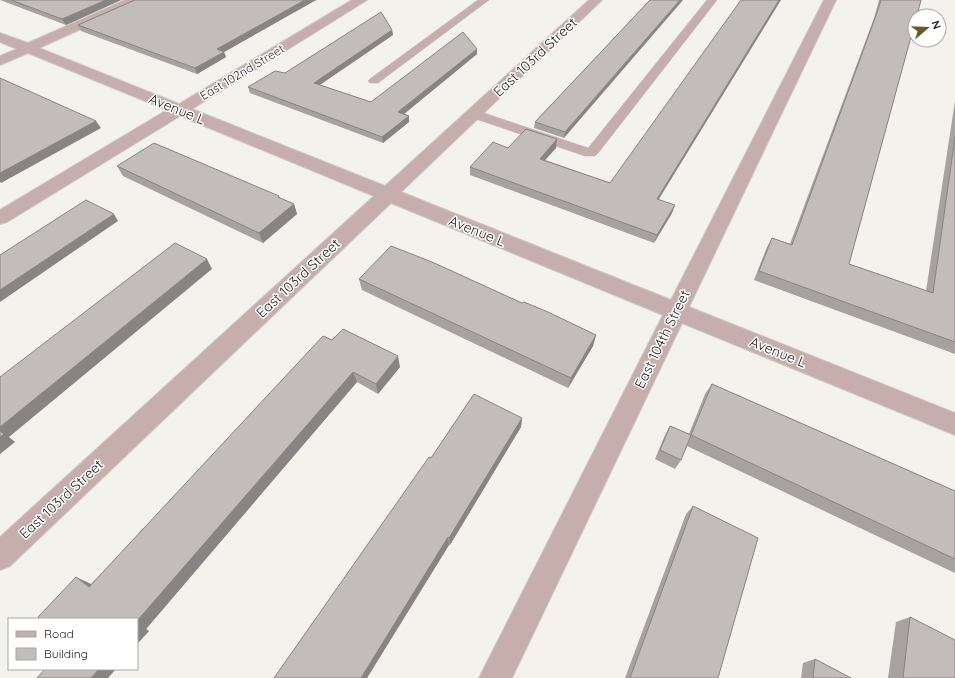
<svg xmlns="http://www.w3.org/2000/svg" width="955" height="678" viewBox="0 0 955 678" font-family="Quicksand,sans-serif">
<rect width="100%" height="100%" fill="#f3f2ec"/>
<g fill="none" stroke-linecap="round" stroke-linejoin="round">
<defs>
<path id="service" d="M478,0H489L378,83H370L368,81L370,79Z
M707,0H717L599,152L595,156H585L470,117L468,114L474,110L478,111L588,148Z"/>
<path id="minor" d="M125,0H141L139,3L39,48L179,104L352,0H367L192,109L385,186L589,0H602L401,192L671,300L824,0H836L689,307L955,413V435L682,323L512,678H479L663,315L391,203L10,566L0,570V537L374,196L180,116L7,222L0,224V210L167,110L28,53L0,65V56L17,49L0,42V33L28,43Z"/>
</defs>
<!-- service casing -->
<use href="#service" stroke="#cecdc7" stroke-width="1"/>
<!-- minor casing -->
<use href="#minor" stroke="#cecdc7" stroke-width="2"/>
<!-- service -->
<use href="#service" fill="#c5aeac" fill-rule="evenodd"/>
<!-- minor -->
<use href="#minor" fill="#c5aeac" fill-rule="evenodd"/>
</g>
<!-- wall -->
<path fill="#a7a2a1" d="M0,0H121L66,25Z
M135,0H316L224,52L226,57L197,74L81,31L78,25Z
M650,0L564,138L534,128L535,122Z
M879,0H921L849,264L926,291L955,101V354L754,280L767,247L772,238L790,244L874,18Z
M392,30L393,35L320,85L371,102L477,54L404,114L409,116V122L383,143L250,93L248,87Z
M557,139L556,148L545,160L659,200L672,213L654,243L470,175V167L508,148Z
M117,166L279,196L280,198L294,204L297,214L263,243L123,176Z
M359,279L522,303L596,335L593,346L568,388L362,290Z
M332,340L400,367L378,394L357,382L146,629L149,631L137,644V619H40L89,583L91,584Z
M712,384L955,491V573L687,446L681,460L675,469L655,459L665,435L670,426L689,434L705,394Z
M522,418L521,427L450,545H449L367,678H274L431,458Z
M693,506L718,678H625L686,514Z
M910,617L955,678H888L896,622Z
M815,659L851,678H801L803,663Z"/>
<!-- shaded-wall -->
<path fill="#888483" d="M106,0H121L66,25L62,19Z
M305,0H316L224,52L226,57L197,74L195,68L217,49Z
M680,0H683L564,138L565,132Z
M779,0H781L654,207L657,199Z
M392,30L393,35L315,88L314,83Z
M477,49V54L399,118L398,112Z
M409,116V122L383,143L382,137Z
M96,121L101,128L1,183L0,182V173Z
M557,139L556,148L539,167L540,159Z
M294,204L297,214L263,243L259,233Z
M675,205L672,213L654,243L657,235Z
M114,214L118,221L0,302V290Z
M207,259L212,269L9,437L15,442L0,454V427Z
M596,335L593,346L568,388L571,378Z
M398,356L400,367L378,394L376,384Z
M353,372L357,382L146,629L149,631L137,644V621Z
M522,418L521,427L450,545L449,538Z
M448,537L449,545L367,678H361Z
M76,577L89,583L102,593L89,587Z
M99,669H116L108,678H91Z"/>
<!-- building -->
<path fill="#c2bcbb" stroke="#888483" d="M11,0H106L62,19Z
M135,0H305L217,49L224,52L195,68L78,25Z
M650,0H680L565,132L535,122Z
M741,0H779L657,199L675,205L657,235L470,167L493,142L508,148L526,129L557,139L540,159L610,183Z
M881,0H921L917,16H915V22L849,264L933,293L955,137V342L759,271L772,238L792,245L878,10Z
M381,12L392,30L314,83L371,102L463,32L477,49L398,112L409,116L382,137L248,87L275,71L285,73Z
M0,78L96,121L0,173Z
M154,143L279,196L278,197L294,204L259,233L117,166Z
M86,200L114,214L0,290V255Z
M175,243L207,259L0,427V377Z
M391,246L432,262L522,303L524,302L548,312L596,335L571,378L359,279Z
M343,329L398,356L376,384L353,372L137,621V619H40L38,617L76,577L89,587L323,336L332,340Z
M712,384L955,491V559L691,435L681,460L660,450L670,426L691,435Z
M474,394L522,418L449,538L448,537L361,678H274L429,457L431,458Z
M0,431L4,434L0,437Z
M693,506L758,538L718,678H630Z
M910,617L955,640V678H903Z
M815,659L851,678H813Z
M45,669H99L91,678H37Z"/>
<g text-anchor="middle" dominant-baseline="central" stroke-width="3" stroke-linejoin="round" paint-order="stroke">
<!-- far-street labels -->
<g font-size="12" fill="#232220" stroke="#fff">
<text transform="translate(242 72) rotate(-31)">East 102nd Street</text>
</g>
<!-- street labels -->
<g font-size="14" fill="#232220" stroke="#fff">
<text transform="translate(535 57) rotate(-43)">East 103rd Street</text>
<text transform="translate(177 109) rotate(22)">Avenue L</text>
<text transform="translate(477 231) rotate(22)">Avenue L</text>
<text transform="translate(298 278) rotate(-43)">East 103rd Street</text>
<text transform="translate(662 339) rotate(-64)">East 104th Street</text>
<text transform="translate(778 352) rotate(22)">Avenue L</text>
<text transform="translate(61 499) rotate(-43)">East 103rd Street</text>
</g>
</g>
<!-- legend -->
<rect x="8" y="618" width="130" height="52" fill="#ffffff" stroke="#a7a7a6"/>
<rect x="16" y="631" width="20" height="6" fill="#c5aeac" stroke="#a7a7a6"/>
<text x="44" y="638" font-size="12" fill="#232220">Road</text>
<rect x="16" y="648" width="20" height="12" fill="#c2bcbb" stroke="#a7a7a6"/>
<text x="44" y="658" font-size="12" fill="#232220">Building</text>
<!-- north arrow -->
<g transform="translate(927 28) rotate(71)"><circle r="19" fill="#ffffff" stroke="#a7a7a6"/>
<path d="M0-3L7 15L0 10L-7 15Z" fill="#6a5927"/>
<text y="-6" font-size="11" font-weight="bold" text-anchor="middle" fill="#232220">N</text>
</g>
</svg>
